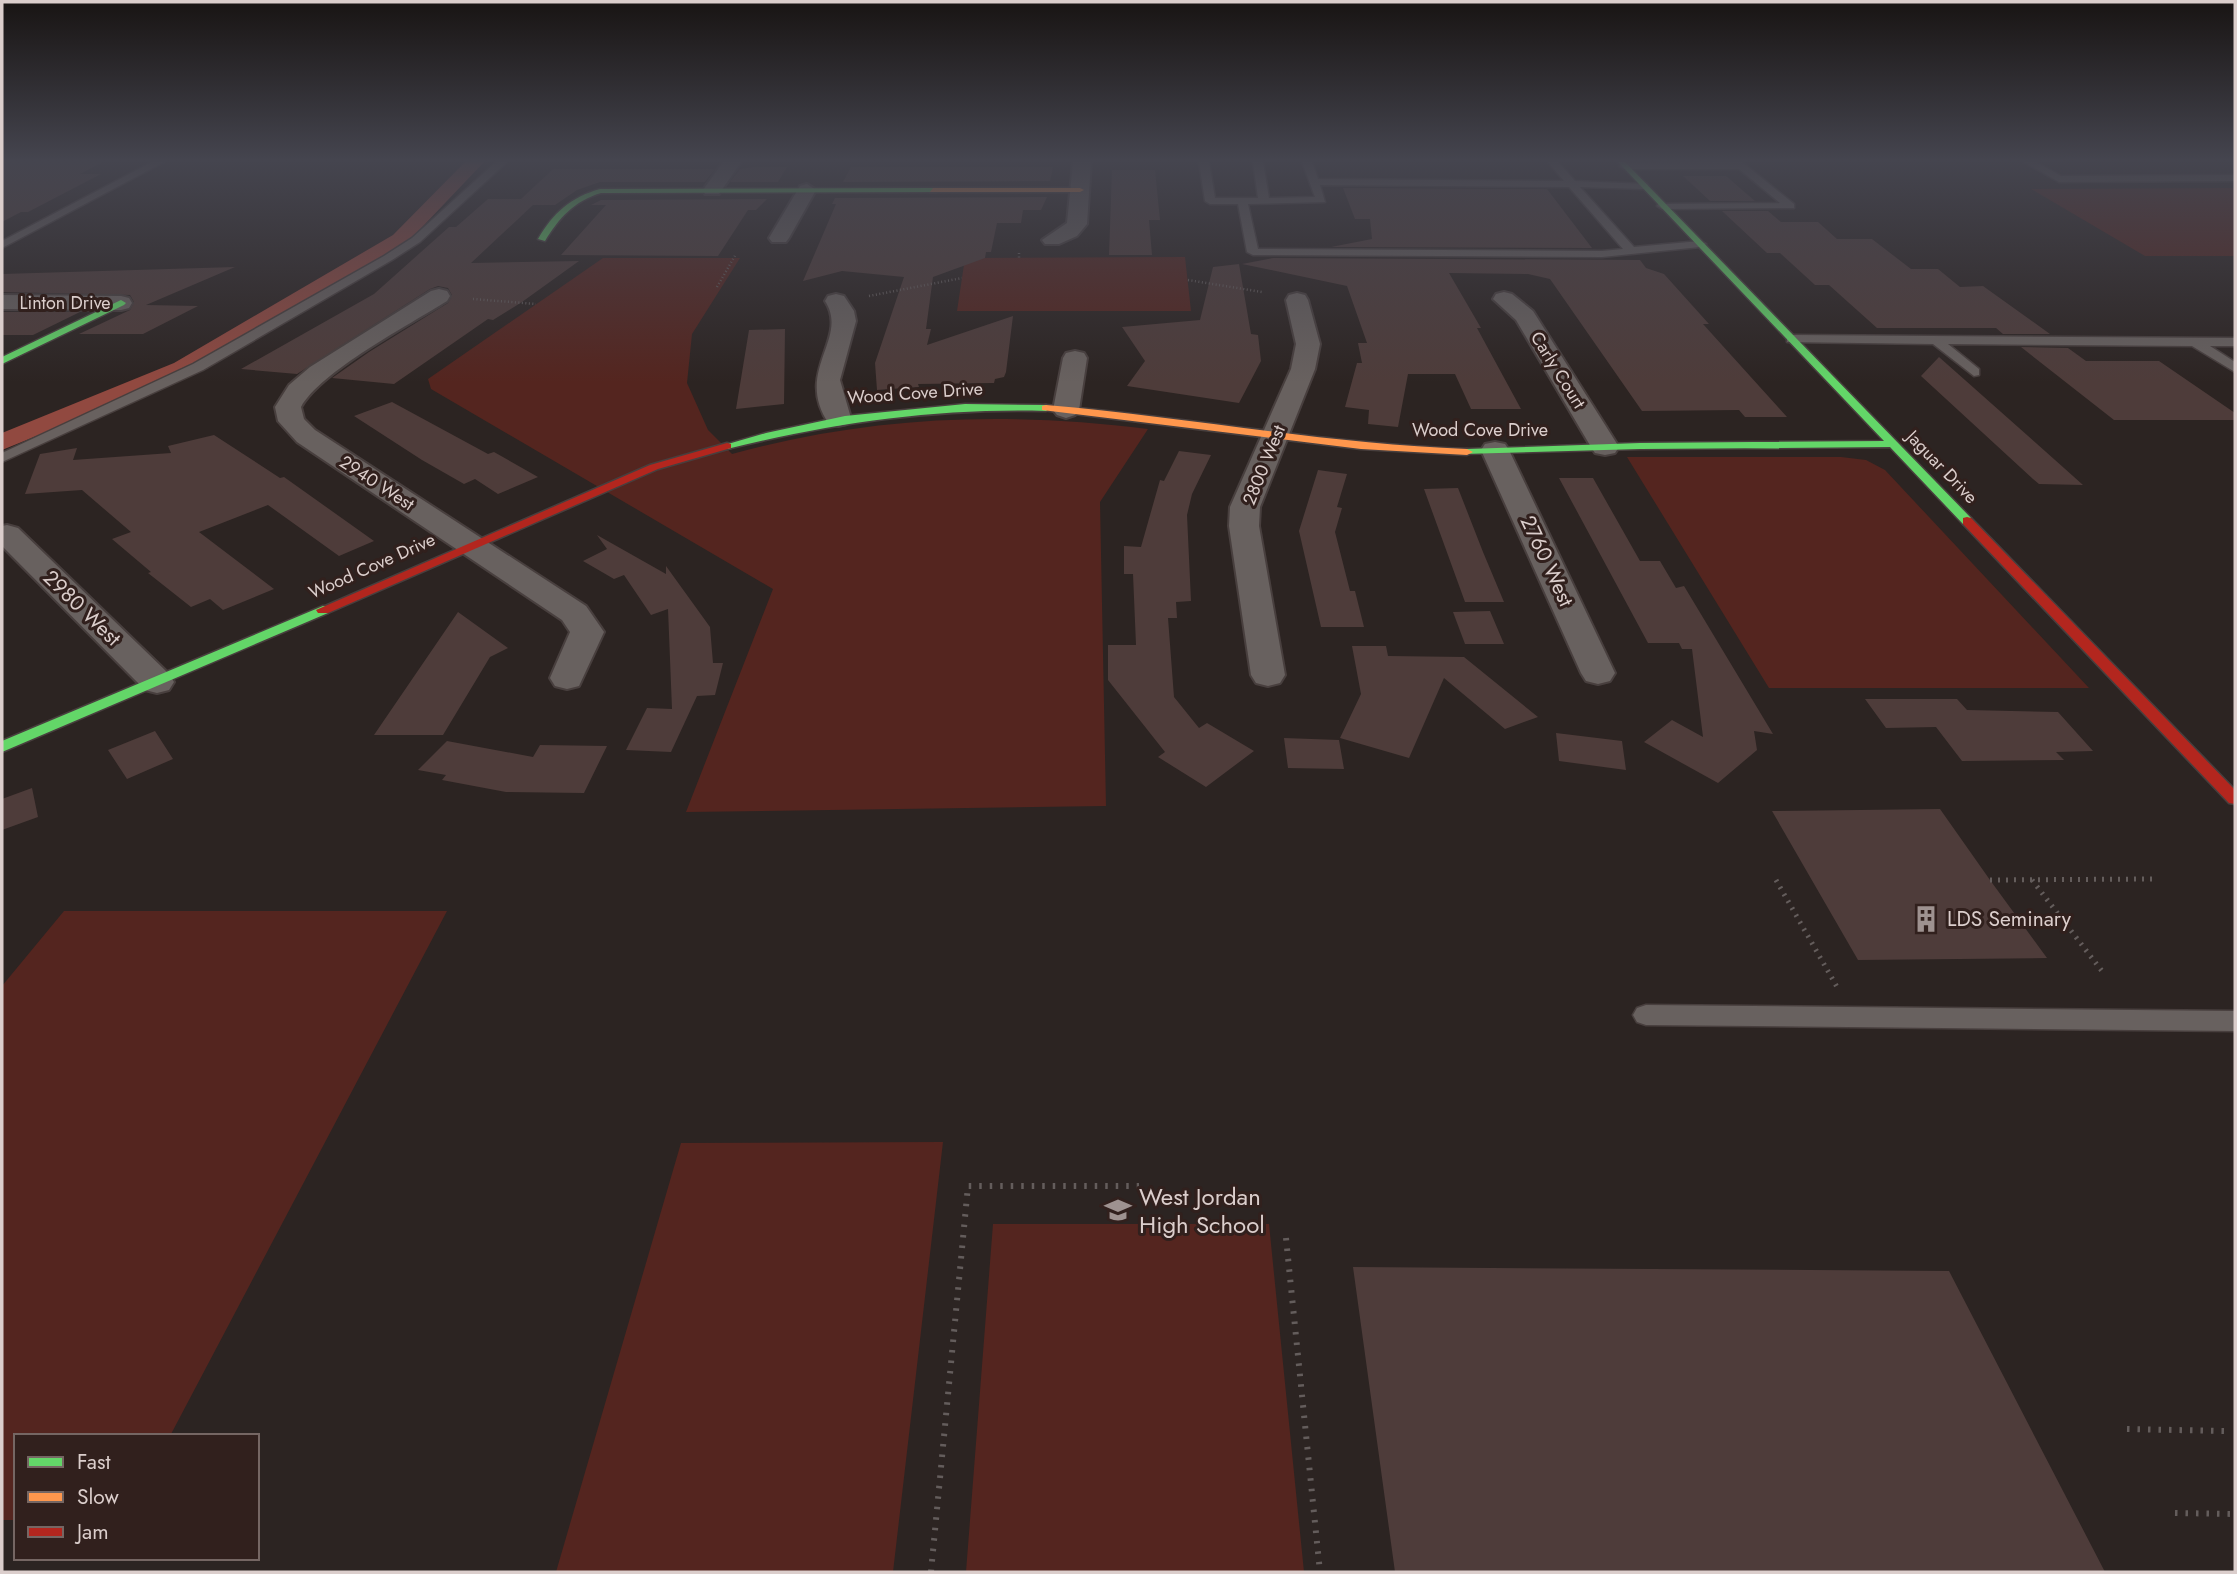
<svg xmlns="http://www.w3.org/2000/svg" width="2237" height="1574" viewBox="0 0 2237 1574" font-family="Jost,sans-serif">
<rect width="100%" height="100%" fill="#2c2422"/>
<!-- green -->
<path fill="#54251f" d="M2235,188V256H2145L2031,189Z
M1185,257L1191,311H957L965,258Z
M603,258H740L692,334L687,383L708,430L732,454C870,416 1005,411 1148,429L1100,502L1106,806L686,812L773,589L431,389L428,379Z
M1627,457H1841L1866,460L1885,470L2089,688H1769Z
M64,911H447L170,1436H16V1520H2V986Z
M943,1142L893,1572H556L681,1143Z
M993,1224H1269L1304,1572H966Z"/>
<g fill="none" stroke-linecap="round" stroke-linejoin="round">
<!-- canal -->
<path fill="#914940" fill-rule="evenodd" d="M465,162H484L407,243L192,373L2,450V433L174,363L393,235Z"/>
</g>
<!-- building -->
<path fill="#4e3c3a" d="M2,162H103L80,174H101L28,212H21L2,222Z
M754,167H787L778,182H730L740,169Z
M851,167H1053L1050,181L843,182Z
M553,169H715L705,182H600L577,190L555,205H533L471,263L579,261L522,302L493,320L488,319L394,384L332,378L369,352L448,303L452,295L448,288L438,286L430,289L297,374L241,369L374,294L449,227H456L488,199H521Z
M1112,170H1155L1160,220H1149L1152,255H1109Z
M1683,176H1726L1755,201H1710Z
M1343,188L1547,189L1592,248L1331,247L1372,239L1370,219H1355Z
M1047,197L1041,210H1023L1021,223H997L991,252H986L985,258L933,277L926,329H931L927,345L1013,316L1006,372L1004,377L995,379L994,383L918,384L919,387L877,390L875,363L904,277L842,271L803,281L836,204H832L835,198Z
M767,199L756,210H748L718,256L561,255L606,205H591L601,200Z
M1722,211H1768L1781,222H1818L1837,239H1872L1911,269H1938L1960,287L1983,286L2050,334H2003L1996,328H1877L1829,285H1815L1780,253H1767Z
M1273,258L1640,260L1646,268L1664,274L1709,324H1703L1787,417H1745L1739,410L1642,411L1550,279L1528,274L1449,273L1481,328H1477L1521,409H1471L1455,374H1408L1398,427L1368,424L1369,410L1345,407L1357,363H1362L1358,343H1367L1347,286L1242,264Z
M1239,264L1251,334L1258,335L1261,361L1239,403L1127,386L1145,361L1122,327L1200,320L1213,267Z
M235,267L146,305L198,306L143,334H79L130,310L134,302L130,295L2,292V274Z
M2,312H80L33,335H2Z
M785,329L784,404L736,409L749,330Z
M2021,347L2068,348L2086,361H2159L2235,413V420H2114Z
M1939,357L2064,468L2083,485L2039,484L2033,479L1921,376Z
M392,402L488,454L494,452L538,477L498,494L475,479L464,484L422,460L354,416Z
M214,435L280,478L284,477L374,541L339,556L268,505L199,532L274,589L223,610L210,599L191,607L148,573L151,572L112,539L131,532L82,490L25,494L40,454L77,448L73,460L171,453L168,446Z
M1179,451L1211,455L1192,494L1187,515L1191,601L1176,602L1177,618H1168L1174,697L1199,728L1207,723L1254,751L1206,787L1158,757L1165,752L1108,680V645H1136L1133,574H1124V546L1141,547L1160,480L1164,481Z
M1318,470L1347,474L1337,507L1342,508L1335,532L1350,591H1355L1364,627H1321L1299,531Z
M1559,478H1593L1640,561H1660L1676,588L1684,586L1773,734L1754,731L1757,750L1718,783L1644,742L1672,720L1703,737L1692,649H1682L1679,643H1648Z
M1458,488L1483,552L1504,602H1465L1424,489Z
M597,535L666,574V566L710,627L713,663H723L715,695L697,696L671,752L626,750L647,708L672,709L668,609L651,615L624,575L614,579L583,561L607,549Z
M1490,611L1504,644H1465L1453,612Z
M458,612L508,648L490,657L443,735H374Z
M1352,646H1386L1388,656L1464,657L1538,717L1505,729L1444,678L1409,758L1340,738L1361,694Z
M1865,699H1957L1967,710L2058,712L2093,751L2056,752L2064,760L1962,761L1936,727L1886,728Z
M155,731L173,759L127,779L108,750Z
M1556,733L1622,741L1626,770L1559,761Z
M1284,738L1339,740L1344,769L1288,768Z
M447,741L533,757L540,745L607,746L584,793L506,792L442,780L446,775L418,770Z
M32,788L38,817L2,830V799Z
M1940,809L1990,880L2047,958L1858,960L1772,811Z
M1353,1267L1949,1271L2105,1572H1395Z"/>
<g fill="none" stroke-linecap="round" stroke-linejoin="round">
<defs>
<path id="lane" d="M152,162H164L2,248V241Z
M496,162H507L420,242L392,260L203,370L2,462V453L193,364L384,256L412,238Z
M1199,162H1209L1215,198H1258L1253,162H1263L1269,198L1315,197L1302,162H1312L1318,179L1564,181L1548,162H1558L1575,181L1647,184L1648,186L1643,189L1580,187L1634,247L1700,241L1706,244L1700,247L1602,257L1253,255L1247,252L1238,204H1210L1205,201ZM1320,185L1569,187L1623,249L1602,251L1258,249L1248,204L1325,202Z
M1742,162L1794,204V208L1662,209L1657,206L1658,204L1780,203L1739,169H1624L1619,166L1624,163Z
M2024,162H2036L2061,176L2235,175V181L2059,182Z
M1792,335L2235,338V346H2210L2235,362V372L2192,346L1948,344L1979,369V375L1974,376L1933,344L1787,342V336Z
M1646,1005L2235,1011V1031L1646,1025L1637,1022L1633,1015L1637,1008Z"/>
<path id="street" d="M723,162H741L719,194H705L703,190Z
M1073,162H1091L1087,224L1077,236L1059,244H1045L1042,240L1067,223Z
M807,184L816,190L789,238L786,242H772L769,238L800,186Z
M439,289L447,291L450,296L447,301C409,325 321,371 301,407L304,419L315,430L586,606L604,632L579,686L567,689L555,686L550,678L570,632L562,620L297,442L278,421L275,407L289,385L310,367L431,291Z
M1504,292L1512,294L1533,311L1619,447L1615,453L1605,455L1595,453L1591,447L1516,320L1493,299L1496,294Z
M1297,293L1305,295L1308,300L1320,344L1315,369L1260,507L1259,526L1285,675L1280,683L1268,686L1256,683L1251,675L1229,526L1230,507L1291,369L1296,344L1286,300L1289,295Z
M836,294L844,296L854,311L856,321L840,380L851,418L847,424L838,426L829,424C793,371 850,339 825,301L828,296Z
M2,295L121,296L129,298L132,303L129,308L121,310L2,309Z
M1075,351L1084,353L1087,358L1079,410L1075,415L1066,418L1057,415L1053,410L1063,358L1066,353Z
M1495,442L1505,444L1509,450L1615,673L1610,681L1598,684L1586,681L1581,673L1481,450L1485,444Z
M7,525L18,528L169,674L174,682L169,690L157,693L145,690L2,546V526Z"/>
<path id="fast" d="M1618,162H1625L1971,518V524H1963L1890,447L1640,449L1463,454V450L1467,449L1640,443L1884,441Z
M933,188L936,192L601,193C574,201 559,218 545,241L538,239C553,213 571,197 600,189Z
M121,300L126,303L124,305L2,364V357Z
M965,404L1046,405L1051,408L1046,411C936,408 833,423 727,449L721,446L766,433L845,416Z
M323,606L328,607V613L2,752V741Z"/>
<path id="slow" d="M933,188H1080L1084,190L1080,192H930Z
M1046,405C1187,417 1326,444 1467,449L1473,452L1467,455L1361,449L1042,410V406Z"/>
<path id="jam" d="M727,443L731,444V448L658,469L328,613H318L316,610L650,465Z
M1967,517L1971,518L2235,790V804L2229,803L1963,524V518Z"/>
</defs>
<!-- lane casing -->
<use href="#lane" stroke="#483f3e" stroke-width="3"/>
<!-- street casing -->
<use href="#street" stroke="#483f3e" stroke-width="4"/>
<!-- fast casing -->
<use href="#fast" stroke="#483f3e" stroke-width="3"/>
<!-- slow casing -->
<use href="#slow" stroke="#483f3e" stroke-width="3"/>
<!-- jam casing -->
<use href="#jam" stroke="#483f3e" stroke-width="3"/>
<!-- path-far2 -->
<path stroke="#645d5c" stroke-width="2.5" stroke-dasharray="1 2.5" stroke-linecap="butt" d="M1019,253V258
M1188,280L1262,292
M717,287L736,254
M869,296L962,278
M473,299L536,304"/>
<!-- path-far1 -->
<path stroke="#645d5c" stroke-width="5" stroke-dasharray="2 6" stroke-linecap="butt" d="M1776,880L1837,987
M1990,880L2152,879
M2032,880L2105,975"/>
<!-- path -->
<path stroke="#645d5c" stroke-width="6" stroke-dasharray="2.5 8" stroke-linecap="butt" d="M1286,1238L1320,1572
M2127,1429L2224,1431
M2175,1513L2235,1514
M931,1572L968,1186H1139"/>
<!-- lane -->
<use href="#lane" fill="#68615f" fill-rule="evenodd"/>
<!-- street -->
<use href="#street" fill="#68615f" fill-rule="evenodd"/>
<!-- fast -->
<use href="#fast" fill="#63d668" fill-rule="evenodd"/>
<!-- slow -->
<use href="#slow" fill="#ff974d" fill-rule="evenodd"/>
<!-- jam -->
<use href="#jam" fill="#b3261e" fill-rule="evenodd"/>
</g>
<!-- sky -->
<linearGradient id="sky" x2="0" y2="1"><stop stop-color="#181413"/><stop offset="0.42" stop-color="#45454f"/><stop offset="1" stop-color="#45454f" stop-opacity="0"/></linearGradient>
<rect width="2237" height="382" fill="url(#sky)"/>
<!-- icons -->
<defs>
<symbol id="building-bare" viewBox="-9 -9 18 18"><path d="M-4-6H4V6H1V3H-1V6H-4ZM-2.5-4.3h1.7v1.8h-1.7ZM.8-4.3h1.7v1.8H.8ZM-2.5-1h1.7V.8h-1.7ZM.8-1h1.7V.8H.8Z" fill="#9e9290" stroke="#31201d" stroke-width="2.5" paint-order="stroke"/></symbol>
<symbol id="school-bare" viewBox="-9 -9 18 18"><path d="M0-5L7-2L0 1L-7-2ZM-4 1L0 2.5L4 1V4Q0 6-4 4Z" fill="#9e9290" stroke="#31201d" stroke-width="2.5" paint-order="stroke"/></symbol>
</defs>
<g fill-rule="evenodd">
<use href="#building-bare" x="1907" y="900" width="38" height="38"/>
<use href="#school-bare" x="1099" y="1191" width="38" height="38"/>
</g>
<g text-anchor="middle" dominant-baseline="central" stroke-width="6" stroke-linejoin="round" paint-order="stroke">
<!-- far-street labels -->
<g font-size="18" fill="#dbcecc" stroke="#31201d">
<text x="65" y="303">Linton Drive</text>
<text transform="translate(1558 370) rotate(58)">Carly Court</text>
<text transform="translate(915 393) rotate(-4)">Wood Cove Drive</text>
<text x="1480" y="430">Wood Cove Drive</text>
<text transform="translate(1264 465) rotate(-68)">2800 West</text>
<text transform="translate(1942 467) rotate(46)">Jaguar Drive</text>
<text transform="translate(377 483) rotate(33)">2940 West</text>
<text transform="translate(372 566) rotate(-24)">Wood Cove Drive</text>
</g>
<!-- street labels -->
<g font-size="21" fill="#dbcecc" stroke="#31201d">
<text transform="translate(1547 561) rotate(65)">2760 West</text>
<text transform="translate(82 608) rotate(44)">2980 West</text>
</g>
<!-- poi labels -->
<g font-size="21" fill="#dbcecc" stroke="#31201d" text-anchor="start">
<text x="1947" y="919">LDS Seminary</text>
</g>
<!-- near-poi labels -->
<g font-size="24" fill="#dbcecc" stroke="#31201d" text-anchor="start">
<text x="1139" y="1196">West Jordan<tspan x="1139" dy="28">High School</tspan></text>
</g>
</g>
<!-- border -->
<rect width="2237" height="1574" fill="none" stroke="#dbcecc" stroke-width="7"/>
<!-- legend -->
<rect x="14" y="1434" width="245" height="126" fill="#31201d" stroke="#756663" stroke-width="2"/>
<rect x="28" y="1457" width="35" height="10" fill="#63d668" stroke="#756663" stroke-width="2"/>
<text x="77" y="1469" font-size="21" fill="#dbcecc">Fast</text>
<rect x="28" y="1492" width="35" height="10" fill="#ff974d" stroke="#756663" stroke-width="2"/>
<text x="77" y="1504" font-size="21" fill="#dbcecc">Slow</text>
<rect x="28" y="1527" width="35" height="10" fill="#b3261e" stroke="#756663" stroke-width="2"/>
<text x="77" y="1539" font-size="21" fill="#dbcecc">Jam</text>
</svg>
